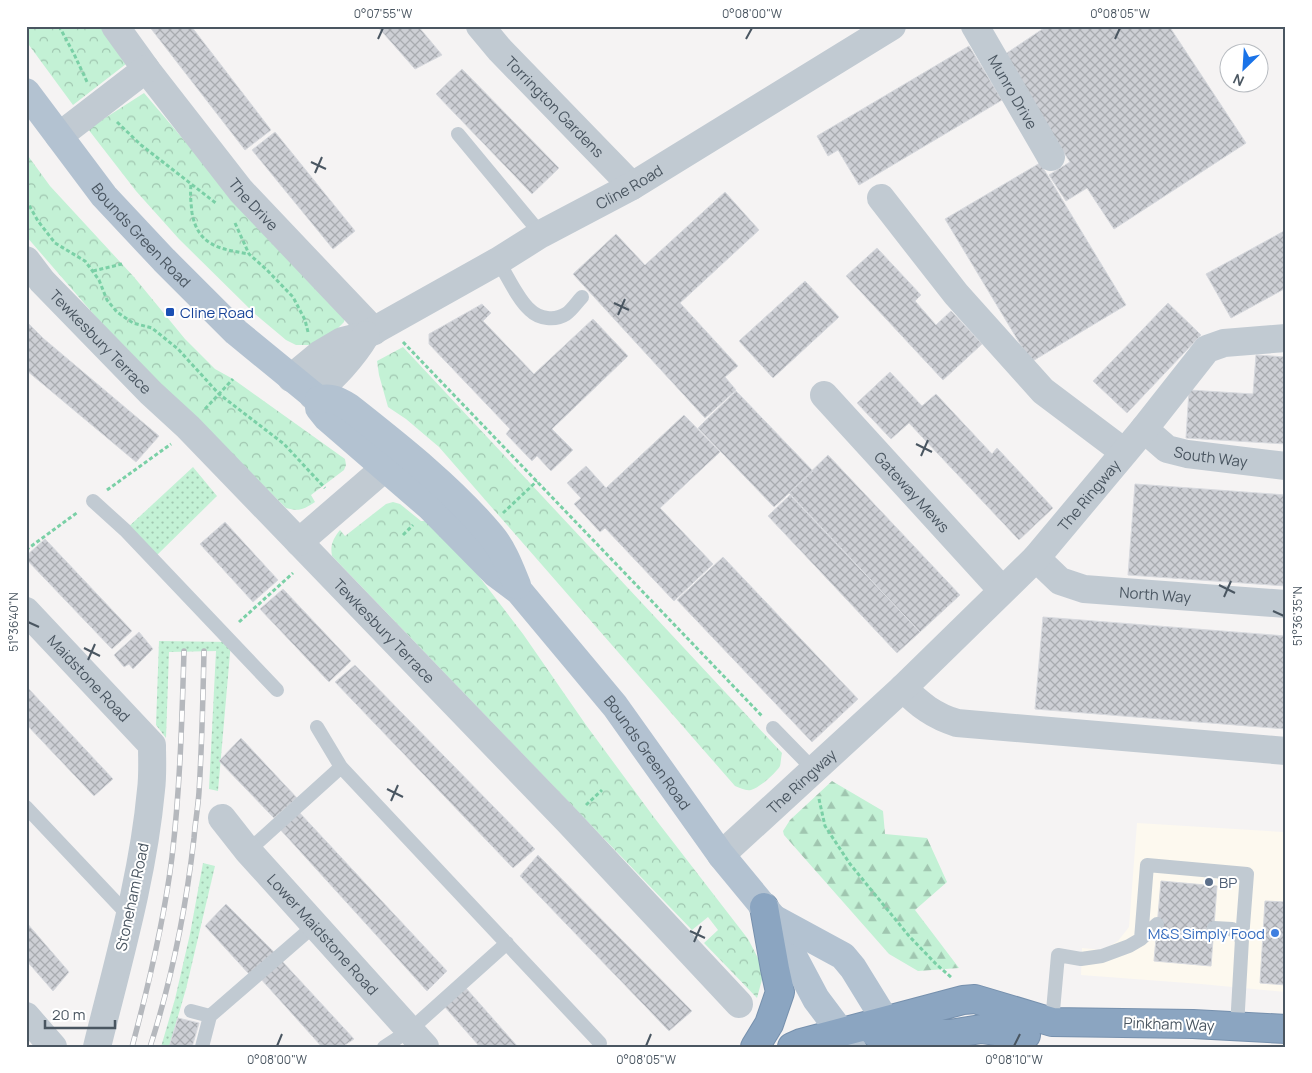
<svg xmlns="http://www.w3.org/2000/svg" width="1312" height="1073" viewBox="0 0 1312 1073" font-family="Manrope,sans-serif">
<defs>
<pattern id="grass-dots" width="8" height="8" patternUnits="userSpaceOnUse" patternTransform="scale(1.25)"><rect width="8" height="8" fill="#c3f1d5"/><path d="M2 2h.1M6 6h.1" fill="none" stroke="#a0c6b0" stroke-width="1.8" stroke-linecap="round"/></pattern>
<pattern id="forest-firs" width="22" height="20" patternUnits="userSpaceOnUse" patternTransform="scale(1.25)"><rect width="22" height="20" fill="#c3f1d5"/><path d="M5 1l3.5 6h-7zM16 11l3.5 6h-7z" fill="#a0c6b0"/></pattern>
<pattern id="park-crowns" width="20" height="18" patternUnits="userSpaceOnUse" patternTransform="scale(1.25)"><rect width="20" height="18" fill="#c3f1d5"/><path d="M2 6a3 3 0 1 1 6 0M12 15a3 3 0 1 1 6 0" fill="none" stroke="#a0c6b0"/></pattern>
<pattern id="building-cross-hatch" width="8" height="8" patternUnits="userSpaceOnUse" patternTransform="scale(1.25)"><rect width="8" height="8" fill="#cdcfd5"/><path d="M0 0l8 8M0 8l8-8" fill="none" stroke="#a8abb0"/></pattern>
</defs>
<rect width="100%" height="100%" fill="#f5f3f3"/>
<!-- commercial -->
<path fill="#fdf9ef" d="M1137,823L1283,832L1286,836V992L1201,984L1081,975L1082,948L1103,950L1118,941L1129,927Z"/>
<!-- grass -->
<path fill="url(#grass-dots)" d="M193,467L217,496L153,559L125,530Z
M159,641L231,642L218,791L209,789L216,651L169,652L166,738L156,725Z
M203,863L215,866L186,989L169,1047H161L175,999L190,934Z"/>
<!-- forest -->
<path fill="url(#forest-firs)" d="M832,781L883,811L885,834L927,838L947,882L915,910L959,968L918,971L889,954L784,835L783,831L790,820Z"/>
<!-- park -->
<path fill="url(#park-crowns)" d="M26,26H101L126,64L73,105L26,41Z
M144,93L241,207L345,316L344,322L329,337L311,345H296L286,340L255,314L179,239L136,191L88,129Z
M26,153L50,186L134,277L185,339L215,369L233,379L345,459L346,465L344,470L311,495L315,502C304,509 300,512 286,508L122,347L26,236Z
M403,347L782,753C781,757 781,762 780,766C777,772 758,789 751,790C745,791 741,788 735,786L439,447L406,419L388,407L379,375L377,361Z
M393,502L400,504L421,521H428L471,566L523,634L586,725L653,816L748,939L760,962L764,972L757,998L704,943L718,930L708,917L692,930L332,556C330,545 333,539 340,530L345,536L386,504Z"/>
<!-- building -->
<path fill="url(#building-cross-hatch)" stroke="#d7d9de" d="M149,26H191L271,130L245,150Z
M377,26H418L442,55L415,69Z
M1047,26H1169L1246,143L1114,229L1087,188L1066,201L1049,175L1070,162L1001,57Z
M969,46L1002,100L859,185L838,150L828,156L817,136Z
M462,69L559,168L532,194L436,94Z
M275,132L355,231L333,249L252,150Z
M1040,163L1126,305L1031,362L945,219Z
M725,192L759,230L680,303L738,366L725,377L736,390L705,418L573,274L616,234L645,265Z
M1286,230V288L1231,318L1206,274Z
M877,248L921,295L915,301L936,325L951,311L982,344L943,380L846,276Z
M805,281L839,317L773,378L739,341Z
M1168,303L1201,335L1127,413L1093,381Z
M482,304L491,313L483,321L534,374L593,319L628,356L552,429L573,450L551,471L537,456L532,461L506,434L510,429L429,344V334Z
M26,321L44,339L159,436L136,462L26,370Z
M1256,355L1286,357V444L1186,438L1189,390L1253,394Z
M890,372L922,406L936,394L992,454L997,448L1053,508L1019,540L909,423L891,439L857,403Z
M736,391L813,471L774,507L698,428Z
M684,415L720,452L660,508L713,564L674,601L605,528L600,532L574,504L581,498L567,483L586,466L606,488Z
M828,455L960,595L920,632L789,493Z
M1135,484L1286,495V586L1128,575Z
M790,495L920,632L897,653L768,516Z
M225,522L278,580L253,602L200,544Z
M45,539L132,631L112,649L26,559V556Z
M723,557L858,699L812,742L677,600Z
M283,589L351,661L329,682L260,609Z
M1043,617L1286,636V729L1035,709Z
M139,632L153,649L133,669L129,664L124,667L114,655Z
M355,665L535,849L513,868L335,682Z
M26,686L113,779L94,796L26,724Z
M241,738L297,798L274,818L219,761Z
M297,810L447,971L427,991L278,827Z
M538,855L692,1011L669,1031L520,876Z
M1161,881L1217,886L1211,966L1154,961Z
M1265,901L1286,902V985L1260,983Z
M226,904L274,952L249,974L205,926Z
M26,922L69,972L53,991L26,960Z
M281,960L354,1039L342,1047H322L260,978Z
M465,987L518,1047H480L444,1006Z
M178,1018L199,1023L192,1047H169Z"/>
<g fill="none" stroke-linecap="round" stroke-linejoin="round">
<defs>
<path id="highway" d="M875,1033L950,1034L981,1029L1026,1035
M755,1047L769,1024L780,992L775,969L764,907
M792,1047L801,1043L963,1000L975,999L1052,1022L1193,1024L1286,1029"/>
</defs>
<!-- highway casing -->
<use href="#highway" stroke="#7690ad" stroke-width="30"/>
<!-- path -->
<path stroke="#7ad0a6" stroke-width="3" stroke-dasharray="4 2.5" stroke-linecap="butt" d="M59,26L74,54L88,84
M117,122L141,145L217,204
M191,185C190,195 191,203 192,213C198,246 220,249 249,254
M26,200L38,221L55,243L85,261L99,280L107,300L117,312L133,323L152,328L178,349L219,394L284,444L325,488
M235,223L249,254L267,270L293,297L305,320L308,332
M93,271L122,264
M403,342L762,716
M205,409L233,379
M107,490L171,444
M503,513L537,481
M403,535L413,525
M26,550L78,512
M239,622L293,573
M819,799L825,826L850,864L909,936L936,964L952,978
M586,805L602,790"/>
<!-- lane -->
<path stroke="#c1cad2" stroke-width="14" d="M458,134L541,234
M498,261C507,275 518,300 530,310C539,319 555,321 566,314C572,310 577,302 582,297
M93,501L125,530L277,690
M317,727L341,767L600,1043
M773,728L814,770
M26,807L129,916
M248,851L341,767
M1214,928L1232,929L1242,939L1237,1027
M1141,939L1147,865L1247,874L1242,939
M191,1011L210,1016
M1052,1022L1058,955L1081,959L1102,956L1129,946L1141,939L1157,924
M202,1047L210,1016L315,925
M384,1047L410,1030L507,943"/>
<!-- street -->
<g stroke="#c1cad2" stroke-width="28">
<path id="s1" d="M115,26L146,69L241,191L374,331"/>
<path id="s2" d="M480,26L500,50L632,186"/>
<path id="s3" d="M975,26L1051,157"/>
<path d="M59,136L146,69"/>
<path d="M881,198L956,294L1043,391L1124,452"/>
<path id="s4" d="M26,260L42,281L151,393L188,427L569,822L739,1004"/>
<path id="s5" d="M291,378L320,354L342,341L366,335L498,261L541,234L632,186L892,26"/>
<path id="s6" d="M824,395L1002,590"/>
<path d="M313,396C333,377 352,359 366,335"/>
<path id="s7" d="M1144,429L1167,449L1187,454L1286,466"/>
<path d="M299,542L402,453"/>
<path id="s8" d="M1036,558L1060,581L1084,589L1286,604"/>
<path id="s9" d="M26,611L152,745C152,760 153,775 151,790C143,877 118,962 97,1047"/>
<path d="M903,688C920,705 934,716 957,723L1286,751"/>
<path id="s10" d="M222,818L248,851L425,1047"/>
<path id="s11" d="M721,855L903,688L1036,558L1144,429L1207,349L1224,343L1286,338"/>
<path d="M26,1016L53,1047"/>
</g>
<!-- primary -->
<g stroke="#b3c2d1" stroke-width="28">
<path id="s12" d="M26,92L104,196L164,260L236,332L319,400"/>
<path id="s13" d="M319,400V408L327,418L430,507L495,573L519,591L615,706L721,855L773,918L816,999L852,1047"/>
<path d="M319,400C330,396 339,401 349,407C397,445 451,487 491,535C503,549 510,568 517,585"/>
<path d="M773,918L843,956L853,968L898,1041"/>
</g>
<!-- highway -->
<use href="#highway" stroke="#8ba5c1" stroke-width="28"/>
<defs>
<path id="rail" d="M132,1047C149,984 164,921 172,857C180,789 182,720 184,651
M150,1047C172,979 186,908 194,838C195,823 198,808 199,792C202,745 203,698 204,651"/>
</defs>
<!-- rail casing -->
<use href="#rail" stroke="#b5b8bd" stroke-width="5.5"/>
<!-- rail -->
<use href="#rail" stroke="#fff" stroke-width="4" stroke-dasharray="11" stroke-linecap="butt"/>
</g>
<!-- ticks -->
<path fill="none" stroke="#4a5661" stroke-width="2" d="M378,39L383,28M746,39L752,28M1115,39L1120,28M311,162L326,169M315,173L322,157M614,303L629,310M618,315L625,299M916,444L932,452M921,456L928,440M1219,585L1235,593M1224,597L1231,581M1273,611L1284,616M28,622L39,627M84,648L100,656M88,660L95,644M387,789L403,797M391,801L398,785M690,931L705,938M694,942L701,926M277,1046L282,1034M646,1046L651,1034M1014,1046L1020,1034"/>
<!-- markers -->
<rect fill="#1a4fb4" stroke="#fff" stroke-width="2" x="165" y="307" width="10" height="10" rx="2.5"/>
<circle fill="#5c6f8a" stroke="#fff" stroke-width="2" cx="1209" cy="882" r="5"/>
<circle fill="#3f7fe0" stroke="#fff" stroke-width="2" cx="1275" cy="933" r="5"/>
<g text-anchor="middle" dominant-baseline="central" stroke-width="4" stroke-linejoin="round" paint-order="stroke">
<!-- street labels -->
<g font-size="15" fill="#4a5661" stroke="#fff">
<text stroke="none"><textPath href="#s3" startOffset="76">Munro Drive</textPath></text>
<text stroke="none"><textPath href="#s2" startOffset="110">Torrington Gardens</textPath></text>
<text stroke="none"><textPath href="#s5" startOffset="390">Cline Road</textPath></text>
<text stroke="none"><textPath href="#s1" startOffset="226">The Drive</textPath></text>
<text stroke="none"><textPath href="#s12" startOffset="184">Bounds Green Road</textPath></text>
<text stroke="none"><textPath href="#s4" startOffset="111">Tewkesbury Terrace</textPath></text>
<text stroke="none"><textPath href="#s7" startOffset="75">South Way</textPath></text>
<text stroke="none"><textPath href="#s6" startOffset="131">Gateway Mews</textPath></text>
<text stroke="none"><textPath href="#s11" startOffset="515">The Ringway</textPath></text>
<text stroke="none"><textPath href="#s8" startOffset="130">North Way</textPath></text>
<text stroke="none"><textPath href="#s4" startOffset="516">Tewkesbury Terrace</textPath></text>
<text stroke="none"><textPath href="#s9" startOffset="92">Maidstone Road</textPath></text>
<text stroke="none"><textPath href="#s13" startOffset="486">Bounds Green Road</textPath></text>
<text stroke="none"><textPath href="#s11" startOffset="109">The Ringway</textPath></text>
<text transform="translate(132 897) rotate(-78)">Stoneham Road</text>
<text stroke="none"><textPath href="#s10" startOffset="154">Lower Maidstone Road</textPath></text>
<text transform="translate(1169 1024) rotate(2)">Pinkham Way</text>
</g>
<!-- transit labels -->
<g font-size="15" fill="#164399" stroke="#fff" text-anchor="start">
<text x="180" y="312">Cline Road</text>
</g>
<!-- service labels -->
<g font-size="15" fill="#4e5e75" stroke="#fff" text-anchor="start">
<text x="1219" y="882">BP</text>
</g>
<!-- shop labels -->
<g font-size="15" fill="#366cbe" stroke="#fff" text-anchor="end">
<text x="1265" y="933">M&amp;S Simply Food</text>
</g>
</g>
<!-- border -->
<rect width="1312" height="1073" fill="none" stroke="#ffffff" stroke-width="55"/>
<!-- north arrow -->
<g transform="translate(1244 68) rotate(205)"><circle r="24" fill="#ffffff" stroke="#b7bbc0"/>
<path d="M0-4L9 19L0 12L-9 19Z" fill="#1a73e8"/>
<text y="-8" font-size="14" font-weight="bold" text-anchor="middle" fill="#4a5661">N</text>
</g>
<!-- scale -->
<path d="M45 1020v8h70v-8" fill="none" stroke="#4a5661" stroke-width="2.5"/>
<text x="52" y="1020" font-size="15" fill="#4a5661" stroke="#ffffff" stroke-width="4" paint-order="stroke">20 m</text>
<rect x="28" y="28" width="1256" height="1018" fill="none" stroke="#4a5661" stroke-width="2"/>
<g font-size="12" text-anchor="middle" fill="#4a5661">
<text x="383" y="18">0°07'55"W</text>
<text x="752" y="18">0°08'00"W</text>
<text x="1120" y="18">0°08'05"W</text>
<text transform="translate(1298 616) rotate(-90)" y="4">51°36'35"N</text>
<text transform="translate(14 622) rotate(-90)" y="4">51°36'40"N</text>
<text x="277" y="1064">0°08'00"W</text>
<text x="646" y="1064">0°08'05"W</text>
<text x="1014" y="1064">0°08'10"W</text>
</g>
</svg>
